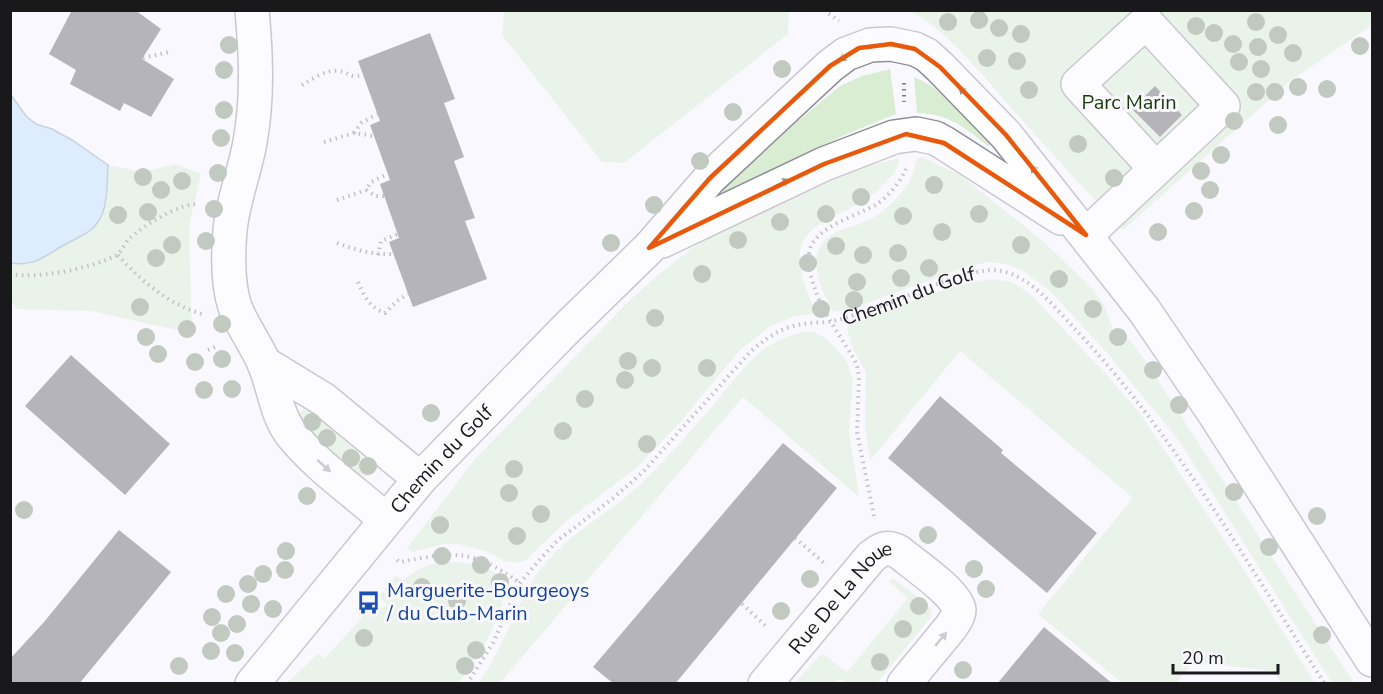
<svg xmlns="http://www.w3.org/2000/svg" width="1383" height="694" viewBox="0 0 1383 694" font-family="'Nunito Sans',sans-serif">
<rect width="100%" height="100%" fill="#f9f8fe"/>
<!-- green -->
<path fill="#d8edd1" d="M1372,10V25L1289,82L1123,230C1088,193 1054,156 1020,118C996,91 940,20 908,11Z
M787,11L789,13L788,34L624,163L602,162L502,35L504,11Z
M890,69L896,114L842,136L725,194L720,186L840,86L862,76Z
M914,77C944,90 969,119 994,141L992,145L988,146C964,127 949,114 917,113Z
M10,95L26,116L36,124L52,129L72,140L108,165L142,172L175,164L201,174L189,225L191,312L195,334L91,311L17,309L11,302Z
M922,157L960,175L1043,241L1094,290L1105,307L1113,329L1131,341L1144,359L1354,683H1332L1180,442L1109,355L1049,290L1023,271L1006,264L988,262L965,267L857,307L833,312C825,295 811,271 818,251C825,229 854,228 871,219C886,210 902,195 910,180C914,173 915,165 917,158Z
M899,158C898,170 892,176 883,185C874,195 862,202 850,208C836,216 821,221 810,232C788,252 807,291 816,314L795,316L769,327L740,350L675,428L635,469L564,523L526,560L516,563L504,561L488,552L458,544H445L412,552L407,548L475,459L626,304L659,274L691,249L721,230L856,169Z
M994,279L1012,282L1031,295L1106,374L1142,416L1241,565L1315,683H1282L1273,671L1193,662L1176,683H1122L1038,614L1133,498L960,351L870,461L865,425L866,372L852,347L847,328C853,321 863,321 872,317C911,301 952,284 994,279Z
M813,331L828,340L846,360L853,379L849,431L859,497L743,397L500,683H478C504,649 514,606 539,571C567,533 610,514 643,482C668,457 691,431 714,404C729,386 744,365 763,350C779,338 794,333 813,331Z
M305,410L312,411L370,464L373,468L371,472L365,477L359,475L303,425L298,418L299,412Z
M444,562C465,562 493,564 505,583C505,615 478,659 458,683H287L319,653L324,659L367,612L374,618L386,604L379,597L395,576L404,580C417,569 426,564 444,562Z
M893,578L925,603L932,611L931,617L877,683H846L840,678L835,683H795L819,656L823,654L847,672L908,598L889,582Z"/>
<!-- water -->
<path fill="#bce0ff" stroke="#8ba4bb" stroke-width="1.5" d="M11,95L26,116L36,124L52,129L72,140L108,165C107,180 108,198 103,212C95,233 83,234 66,244C46,255 35,267 11,263Z"/>
<!-- building -->
<path fill="#63636a" d="M72,10H135L161,29L142,59L174,79L151,117L124,103L120,111L70,84L76,70L49,54Z
M430,33L455,99L444,103L464,157L454,161L475,218L465,221L487,279L413,307L389,242L399,238L380,184L390,180L370,125L380,121L358,61Z
M1155,86L1182,115L1160,137L1132,109Z
M71,355L170,444L125,495L25,406Z
M940,396L1003,450L1001,453L1097,533L1047,593L888,458Z
M783,443L837,488L675,684H614L593,667Z
M119,530L171,572L79,684H10V659L44,622Z
M1044,627L1113,684H997Z"/>
<g fill="none" stroke-linecap="round" stroke-linejoin="round">
<defs>
<g id="minor">
<path d="M252,10C256,54 258,98 250,142C245,171 233,200 230,230C228,254 227,283 235,307C242,326 256,344 264,363C274,386 276,415 292,435C318,467 355,492 386,520"/>
<path d="M1086,235L1223,106L1146,22L1078,84L1155,168"/>
<path d="M662,241L824,164L894,137L916,134L935,138L944,143L1061,218"/>
<path d="M264,363L323,399L420,479"/>
<path id="s2" d="M252,684L420,479L564,331L649,248L710,178L830,66L846,54L870,45L891,44L915,49L927,55L940,67L1006,135L1144,310L1216,416L1372,660"/>
<path id="s3" d="M765,684L871,557C881,549 887,545 899,552C912,563 958,594 959,610C959,617 954,622 951,627L904,684"/>
</g>
</defs>
<!-- minor casing -->
<use href="#minor" stroke="#8f8f97" stroke-width="36"/>
<!-- path -->
<g stroke="#7f7e83" stroke-width="4" stroke-dasharray="1.5 4.5" stroke-linecap="butt">
<path d="M824,10L839,21"/>
<path d="M143,58L169,52"/>
<path d="M904,83V102"/>
<path d="M302,85C313,79 326,69 339,71C351,73 348,78 363,75"/>
<path d="M354,133L361,123L377,114"/>
<path d="M324,142L354,133L374,136"/>
<path d="M384,196H376L366,190L371,182L388,174"/>
<path d="M337,200L366,190"/>
<path d="M337,243C356,250 373,255 394,254"/>
<path d="M118,255C141,281 168,304 202,314"/>
<path d="M378,255L381,241L398,234"/>
<path d="M10,274C39,279 88,269 115,256C121,254 124,244 129,239C141,227 182,201 198,205"/>
<path d="M358,282C364,296 370,308 385,313L397,301L408,294"/>
<path d="M208,350L217,346"/>
<path d="M874,516L857,432L859,377L857,365C844,340 824,316 815,289C811,277 806,261 810,249C817,226 857,216 877,204C889,196 900,182 906,169"/>
<path d="M795,538L824,563"/>
<path d="M397,560L399,562C456,552 471,548 520,583"/>
<path d="M742,604L768,628"/>
<path id="s1" d="M467,684L493,643L520,583L542,557L558,540L611,500L644,471L751,351C770,335 785,325 811,323C818,322 826,323 833,321C848,318 862,312 876,308C907,298 971,265 1001,271C1032,277 1055,308 1075,329C1175,435 1246,562 1325,684"/>
</g>
<!-- minor -->
<use href="#minor" stroke="#fff" stroke-width="33"/>
</g>
<!-- trees -->
<g fill="#7d9076">
<circle cx="979" cy="20" r="9"/>
<circle cx="948" cy="22" r="9"/>
<circle cx="1256" cy="22" r="9"/>
<circle cx="1196" cy="26" r="9"/>
<circle cx="999" cy="28" r="9"/>
<circle cx="1214" cy="33" r="9"/>
<circle cx="1021" cy="34" r="9"/>
<circle cx="1278" cy="35" r="9"/>
<circle cx="1233" cy="44" r="9"/>
<circle cx="229" cy="45" r="9"/>
<circle cx="1360" cy="46" r="9"/>
<circle cx="1258" cy="47" r="9"/>
<circle cx="1293" cy="53" r="9"/>
<circle cx="987" cy="58" r="9"/>
<circle cx="1017" cy="61" r="9"/>
<circle cx="1239" cy="62" r="9"/>
<circle cx="782" cy="69" r="9"/>
<circle cx="1261" cy="69" r="9"/>
<circle cx="224" cy="70" r="9"/>
<circle cx="1298" cy="87" r="9"/>
<circle cx="1327" cy="89" r="9"/>
<circle cx="1029" cy="90" r="9"/>
<circle cx="1256" cy="92" r="9"/>
<circle cx="1275" cy="92" r="9"/>
<circle cx="224" cy="110" r="9"/>
<circle cx="733" cy="112" r="9"/>
<circle cx="1234" cy="121" r="9"/>
<circle cx="1278" cy="125" r="9"/>
<circle cx="221" cy="138" r="9"/>
<circle cx="1078" cy="144" r="9"/>
<circle cx="1221" cy="155" r="9"/>
<circle cx="700" cy="161" r="9"/>
<circle cx="1201" cy="171" r="9"/>
<circle cx="218" cy="173" r="9"/>
<circle cx="143" cy="177" r="9"/>
<circle cx="1114" cy="178" r="9"/>
<circle cx="182" cy="181" r="9"/>
<circle cx="934" cy="185" r="9"/>
<circle cx="161" cy="190" r="9"/>
<circle cx="1210" cy="190" r="9"/>
<circle cx="861" cy="197" r="9"/>
<circle cx="654" cy="205" r="9"/>
<circle cx="214" cy="209" r="9"/>
<circle cx="1194" cy="211" r="9"/>
<circle cx="148" cy="212" r="9"/>
<circle cx="826" cy="214" r="9"/>
<circle cx="979" cy="214" r="9"/>
<circle cx="118" cy="215" r="9"/>
<circle cx="903" cy="216" r="9"/>
<circle cx="780" cy="222" r="9"/>
<circle cx="942" cy="232" r="9"/>
<circle cx="1158" cy="232" r="9"/>
<circle cx="738" cy="240" r="9"/>
<circle cx="206" cy="241" r="9"/>
<circle cx="611" cy="243" r="9"/>
<circle cx="172" cy="245" r="9"/>
<circle cx="1021" cy="245" r="9"/>
<circle cx="836" cy="246" r="9"/>
<circle cx="898" cy="253" r="9"/>
<circle cx="863" cy="255" r="9"/>
<circle cx="156" cy="258" r="9"/>
<circle cx="808" cy="263" r="9"/>
<circle cx="929" cy="268" r="9"/>
<circle cx="702" cy="274" r="9"/>
<circle cx="901" cy="278" r="9"/>
<circle cx="1059" cy="279" r="9"/>
<circle cx="857" cy="282" r="9"/>
<circle cx="854" cy="300" r="9"/>
<circle cx="140" cy="307" r="9"/>
<circle cx="821" cy="309" r="9"/>
<circle cx="1093" cy="309" r="9"/>
<circle cx="655" cy="318" r="9"/>
<circle cx="222" cy="324" r="9"/>
<circle cx="187" cy="329" r="9"/>
<circle cx="146" cy="337" r="9"/>
<circle cx="1118" cy="337" r="9"/>
<circle cx="158" cy="354" r="9"/>
<circle cx="222" cy="359" r="9"/>
<circle cx="628" cy="361" r="9"/>
<circle cx="195" cy="362" r="9"/>
<circle cx="652" cy="368" r="9"/>
<circle cx="707" cy="368" r="9"/>
<circle cx="1153" cy="370" r="9"/>
<circle cx="625" cy="380" r="9"/>
<circle cx="232" cy="389" r="9"/>
<circle cx="204" cy="390" r="9"/>
<circle cx="585" cy="399" r="9"/>
<circle cx="1179" cy="405" r="9"/>
<circle cx="431" cy="413" r="9"/>
<circle cx="312" cy="422" r="9"/>
<circle cx="563" cy="431" r="9"/>
<circle cx="327" cy="438" r="9"/>
<circle cx="647" cy="444" r="9"/>
<circle cx="351" cy="458" r="9"/>
<circle cx="368" cy="466" r="9"/>
<circle cx="514" cy="469" r="9"/>
<circle cx="1234" cy="492" r="9"/>
<circle cx="509" cy="493" r="9"/>
<circle cx="307" cy="496" r="9"/>
<circle cx="24" cy="510" r="9"/>
<circle cx="541" cy="514" r="9"/>
<circle cx="1317" cy="516" r="9"/>
<circle cx="440" cy="525" r="9"/>
<circle cx="928" cy="535" r="9"/>
<circle cx="517" cy="536" r="9"/>
<circle cx="1269" cy="547" r="9"/>
<circle cx="286" cy="551" r="9"/>
<circle cx="442" cy="556" r="9"/>
<circle cx="481" cy="565" r="9"/>
<circle cx="974" cy="569" r="9"/>
<circle cx="285" cy="570" r="9"/>
<circle cx="263" cy="574" r="9"/>
<circle cx="810" cy="579" r="9"/>
<circle cx="500" cy="582" r="9"/>
<circle cx="248" cy="584" r="9"/>
<circle cx="422" cy="587" r="9"/>
<circle cx="986" cy="589" r="9"/>
<circle cx="226" cy="594" r="9"/>
<circle cx="457" cy="601" r="9"/>
<circle cx="251" cy="604" r="9"/>
<circle cx="919" cy="606" r="9"/>
<circle cx="273" cy="609" r="9"/>
<circle cx="781" cy="611" r="9"/>
<circle cx="212" cy="617" r="9"/>
<circle cx="237" cy="624" r="9"/>
<circle cx="903" cy="629" r="9"/>
<circle cx="221" cy="633" r="9"/>
<circle cx="1322" cy="635" r="9"/>
<circle cx="364" cy="638" r="9"/>
<circle cx="476" cy="650" r="9"/>
<circle cx="211" cy="651" r="9"/>
<circle cx="235" cy="653" r="9"/>
<circle cx="880" cy="662" r="9"/>
<circle cx="179" cy="666" r="9"/>
<circle cx="465" cy="666" r="9"/>
<circle cx="963" cy="670" r="9"/>
</g>
<!-- one-way arrows -->
<defs><path id="oneway-solid" d="M-6-.8H1V-3.2L6.5 0L1 3.2V.8H-6Z" transform="scale(1.5)"/></defs>
<g fill="#989899">
<use href="#oneway-solid" transform="translate(846 56) rotate(148)"/>
<use href="#oneway-solid" transform="translate(965 93) rotate(-134)"/>
<use href="#oneway-solid" transform="translate(1036 172) rotate(-128)"/>
<use href="#oneway-solid" transform="translate(782 183) rotate(-25)"/>
<use href="#oneway-solid" transform="translate(324 466) rotate(42)"/>
<use href="#oneway-solid" transform="translate(941 639) rotate(-50)"/>
</g>
<!-- marked area -->
<path d="M0 0H1383V694H0ZM891,44L915,49L940,67L1006,135L1086,235L944,143L906,134L824,164L649,248L710,178L830,66L859,48Z" fill="#f9f8fe" fill-opacity=".55" fill-rule="evenodd"/>
<path fill="none" stroke="#e8590c" stroke-width="4.5" stroke-linejoin="round" d="M891,44L915,49L940,67L1006,135L1086,235L944,143L906,134L824,164L649,248L710,178L830,66L859,48Z"/>
<!-- icons -->
<defs>
<symbol id="bus-bare" viewBox="-9 -9 18 18"><path d="M-5-6H5V4H4V6H2V4H-2V6H-4V4H-5ZM-3.5-4V0h7V-4ZM-3.5 1.2v1.5H-2V1.2ZM2 1.2v1.5H3.5V1.2Z" fill="#1a4fb4" stroke="#f9f8fe" stroke-width="2.5" paint-order="stroke"/></symbol>
</defs>
<g fill-rule="evenodd">
<use href="#bus-bare" x="352" y="586" width="33" height="33"/>
</g>
<g text-anchor="middle" dominant-baseline="central" stroke-width="6" stroke-linejoin="round" paint-order="stroke">
<!-- park labels -->
<g font-size="20" fill="#173a06" stroke="#f9f8fe">
<text x="1129" y="102">Parc Marin</text>
</g>
<!-- street labels -->
<g font-size="20" fill="#19191c" stroke="#f9f8fe">
<text stroke="none"><textPath href="#s1" startOffset="612">Chemin du Golf</textPath></text>
<text stroke="none"><textPath href="#s2" startOffset="294">Chemin du Golf</textPath></text>
<text stroke="none"><textPath href="#s3" startOffset="116">Rue De La Noue</textPath></text>
</g>
<!-- transit labels -->
<g font-size="20" fill="#164399" stroke="#f9f8fe" text-anchor="start">
<text x="387" y="590">Marguerite-Bourgeoys<tspan x="387" dy="23">/ du Club-Marin</tspan></text>
</g>
</g>
<!-- border -->
<rect width="1383" height="694" fill="none" stroke="#19191c" stroke-width="24"/>
<!-- scale -->
<path d="M1173 664v9h105v-9" fill="none" stroke="#19191c" stroke-width="3"/>
<text x="1182" y="664" font-size="18" fill="#19191c" stroke="#f9f8fe" stroke-width="4.5" paint-order="stroke">20 m</text>
</svg>
